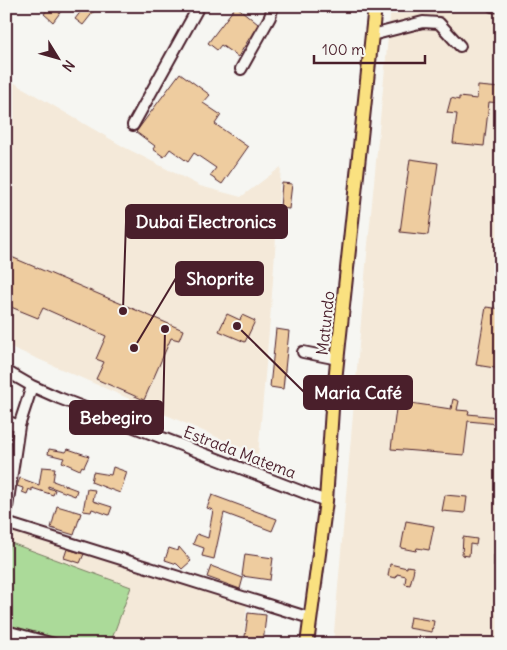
<svg xmlns="http://www.w3.org/2000/svg" width="507" height="650" viewBox="0 0 507 650" font-family="Delius,sans-serif">
<rect width="100%" height="100%" fill="#f6f6f2"/>
<filter id="ink" filterUnits="userSpaceOnUse"><feTurbulence type="fractalNoise" baseFrequency=".02" numOctaves="2"/><feDisplacementMap in="SourceGraphic" scale="10" xChannelSelector="R" yChannelSelector="G"/><feConvolveMatrix kernelMatrix="1 2 1 2 8 2 1 2 1" color-interpolation-filters="sRGB"/></filter>
<g filter="url(#ink)">
<!-- built -->
<path fill="#f4e9d9" d="M391,6H501V644H333L366,265Z
M6,78L124,147L200,186L241,197L281,167L271,308L258,455L6,345Z
M6,528L247,604L243,644H6Z"/>
<!-- green -->
<path fill="#abda99" stroke="#7a7c62" d="M11,543L131,587L110,644H30L6,635V555Z"/>
<!-- building -->
<path fill="#eecc9f" stroke="#4a1f2b" d="M50,6H65L53,22L44,14Z
M85,6H98L83,25L75,19Z
M236,6L258,24L238,57L221,45L217,50L208,43Z
M180,73L210,95L203,103L221,115L215,124L248,147L222,184L210,176L216,168L194,153L188,162L170,149L164,157L153,149L155,146L136,132Z
M478,86L501,88V103L489,102L484,146L453,143L457,114L447,113L451,98L459,100V97L477,99Z
M410,159L438,163L428,235L400,232Z
M282,183L292,184L289,209L280,208Z
M9,256L183,330L179,340L171,338L144,400L96,379L104,362L96,359L106,336L43,308L38,318L11,307L6,316V262Z
M486,307L501,309V326L498,343H501V369L476,365Z
M227,314L240,320L242,315L255,321L245,342L219,331Z
M276,329L289,331L283,389L270,387Z
M453,399L459,401L457,410L469,411L468,414L498,417V424L468,421L464,455L391,449L397,401L451,409Z
M49,449L66,452L68,449L89,456L84,467L82,466L80,470L62,462L64,458L48,454Z
M42,467L55,468L53,481L77,490L75,496L48,486V488L55,490L53,495L32,488V491L29,489L27,494L22,492L23,488L17,486L20,478L39,485Z
M113,467L127,472L120,493L91,482L93,472L111,475Z
M87,489L95,490L93,501L112,507L109,515L92,509L91,512L83,511Z
M212,495L277,519L272,531L224,513L214,559L202,556L204,548L193,544L197,534L208,538L213,510L207,508Z
M445,495L467,497L465,513L442,511Z
M57,506L81,513L74,535L51,528Z
M406,521L434,526L429,550L417,548L416,551L401,548Z
M463,537L477,539L476,545L470,544L469,556L462,555Z
M179,547L191,561L182,569L177,564L165,560L169,548L178,551Z
M67,549L84,554L80,563L64,558Z
M245,554L273,558L270,580L242,576Z
M494,555H501V567L494,566Z
M390,564L407,568V566L413,567V569H414L410,585L405,584L406,576L397,574L396,578L388,576Z
M211,566L243,578L240,589L207,577Z
M248,613L266,615L263,644H244Z
M410,617L434,621L432,632L408,628Z"/>
<g fill="none" stroke-linecap="round" stroke-linejoin="round">
<defs>
<path id="minor" d="M492,6L501,7
M372,35L423,22L439,23L460,46
M241,69L270,17L273,6
M133,125L199,6
M303,352L338,359
M6,371L32,386L59,398L326,501
M6,421L19,426L32,386
M6,514L19,426
M6,523L310,618
M6,631L54,644"/>
<path id="major" d="M307,644L326,501L332,409L375,6"/>
</defs>
<!-- minor casing -->
<use href="#minor" stroke="#4a1f2b" stroke-width="14"/>
<!-- major casing -->
<use href="#major" stroke="#4a1f2b" stroke-width="16"/>
<!-- minor -->
<use href="#minor" stroke="#f6f6f2" stroke-width="10"/>
<!-- major -->
<use href="#major" stroke="#fae180" stroke-width="12"/>
</g>
</g>
<g text-anchor="middle" dominant-baseline="central" stroke-width="4.5" stroke-linejoin="round" paint-order="stroke">
<!-- street labels -->
<g font-size="16" fill="#4a1f2b" stroke="#f6f6f2">
<text transform="translate(325 323) rotate(-84)">Matundo</text>
<text transform="translate(240 452) rotate(21)">Estrada Matema</text>
</g>
</g>
<!-- callouts -->
<path fill="none" stroke="#4a1f2b" stroke-width="2" d="M123 311L126 222M134 348L176 278M237 326L304 392M165 329L163 418"/>
<g fill="#4a1f2b" stroke="#f6f6f2" stroke-width="2">
<circle cx="123" cy="311" r="5"/>
<circle cx="134" cy="348" r="5"/>
<circle cx="237" cy="326" r="5"/>
<circle cx="165" cy="329" r="5"/>
</g>
<g fill="#4a1f2b" stroke="#4a1f2b" stroke-width="2">
<rect x="126" y="205" width="161" height="33" rx="5"/>
<rect x="176" y="262" width="87" height="33" rx="5"/>
<rect x="304" y="376" width="108" height="33" rx="5"/>
<rect x="70" y="401" width="93" height="33" rx="5"/>
</g>
<g font-size="18" text-anchor="middle" font-weight="bold" fill="#fff">
<text x="206" y="228">Dubai Electronics</text>
<text x="220" y="285">Shoprite</text>
<text x="358" y="399">Maria Café</text>
<text x="116" y="424">Bebegiro</text>
</g>
<!-- margin -->
<rect width="507" height="650" fill="none" stroke="#f6f6f2" stroke-width="25"/>
<rect x="12" y="12" width="482" height="625" fill="none" stroke="#4a1f2b" stroke-width="2" filter="url(#ink)"/>
<!-- north arrow -->
<g transform="translate(58 58) rotate(127)" stroke="#f6f6f2" stroke-width="4" paint-order="stroke">
<path d="M0-4L9 19L0 12L-9 19Z" fill="#4a1f2b"/>
<text y="-8" font-size="14" font-weight="bold" text-anchor="middle" fill="#4a1f2b">N</text>
</g>
<!-- scale -->
<path d="M314 55v8h111v-8" fill="none" stroke="#4a1f2b" stroke-width="2.5"/>
<text x="322" y="55" font-size="15" fill="#4a1f2b" stroke="#f6f6f2" stroke-width="4" paint-order="stroke">100 m</text>
</svg>
